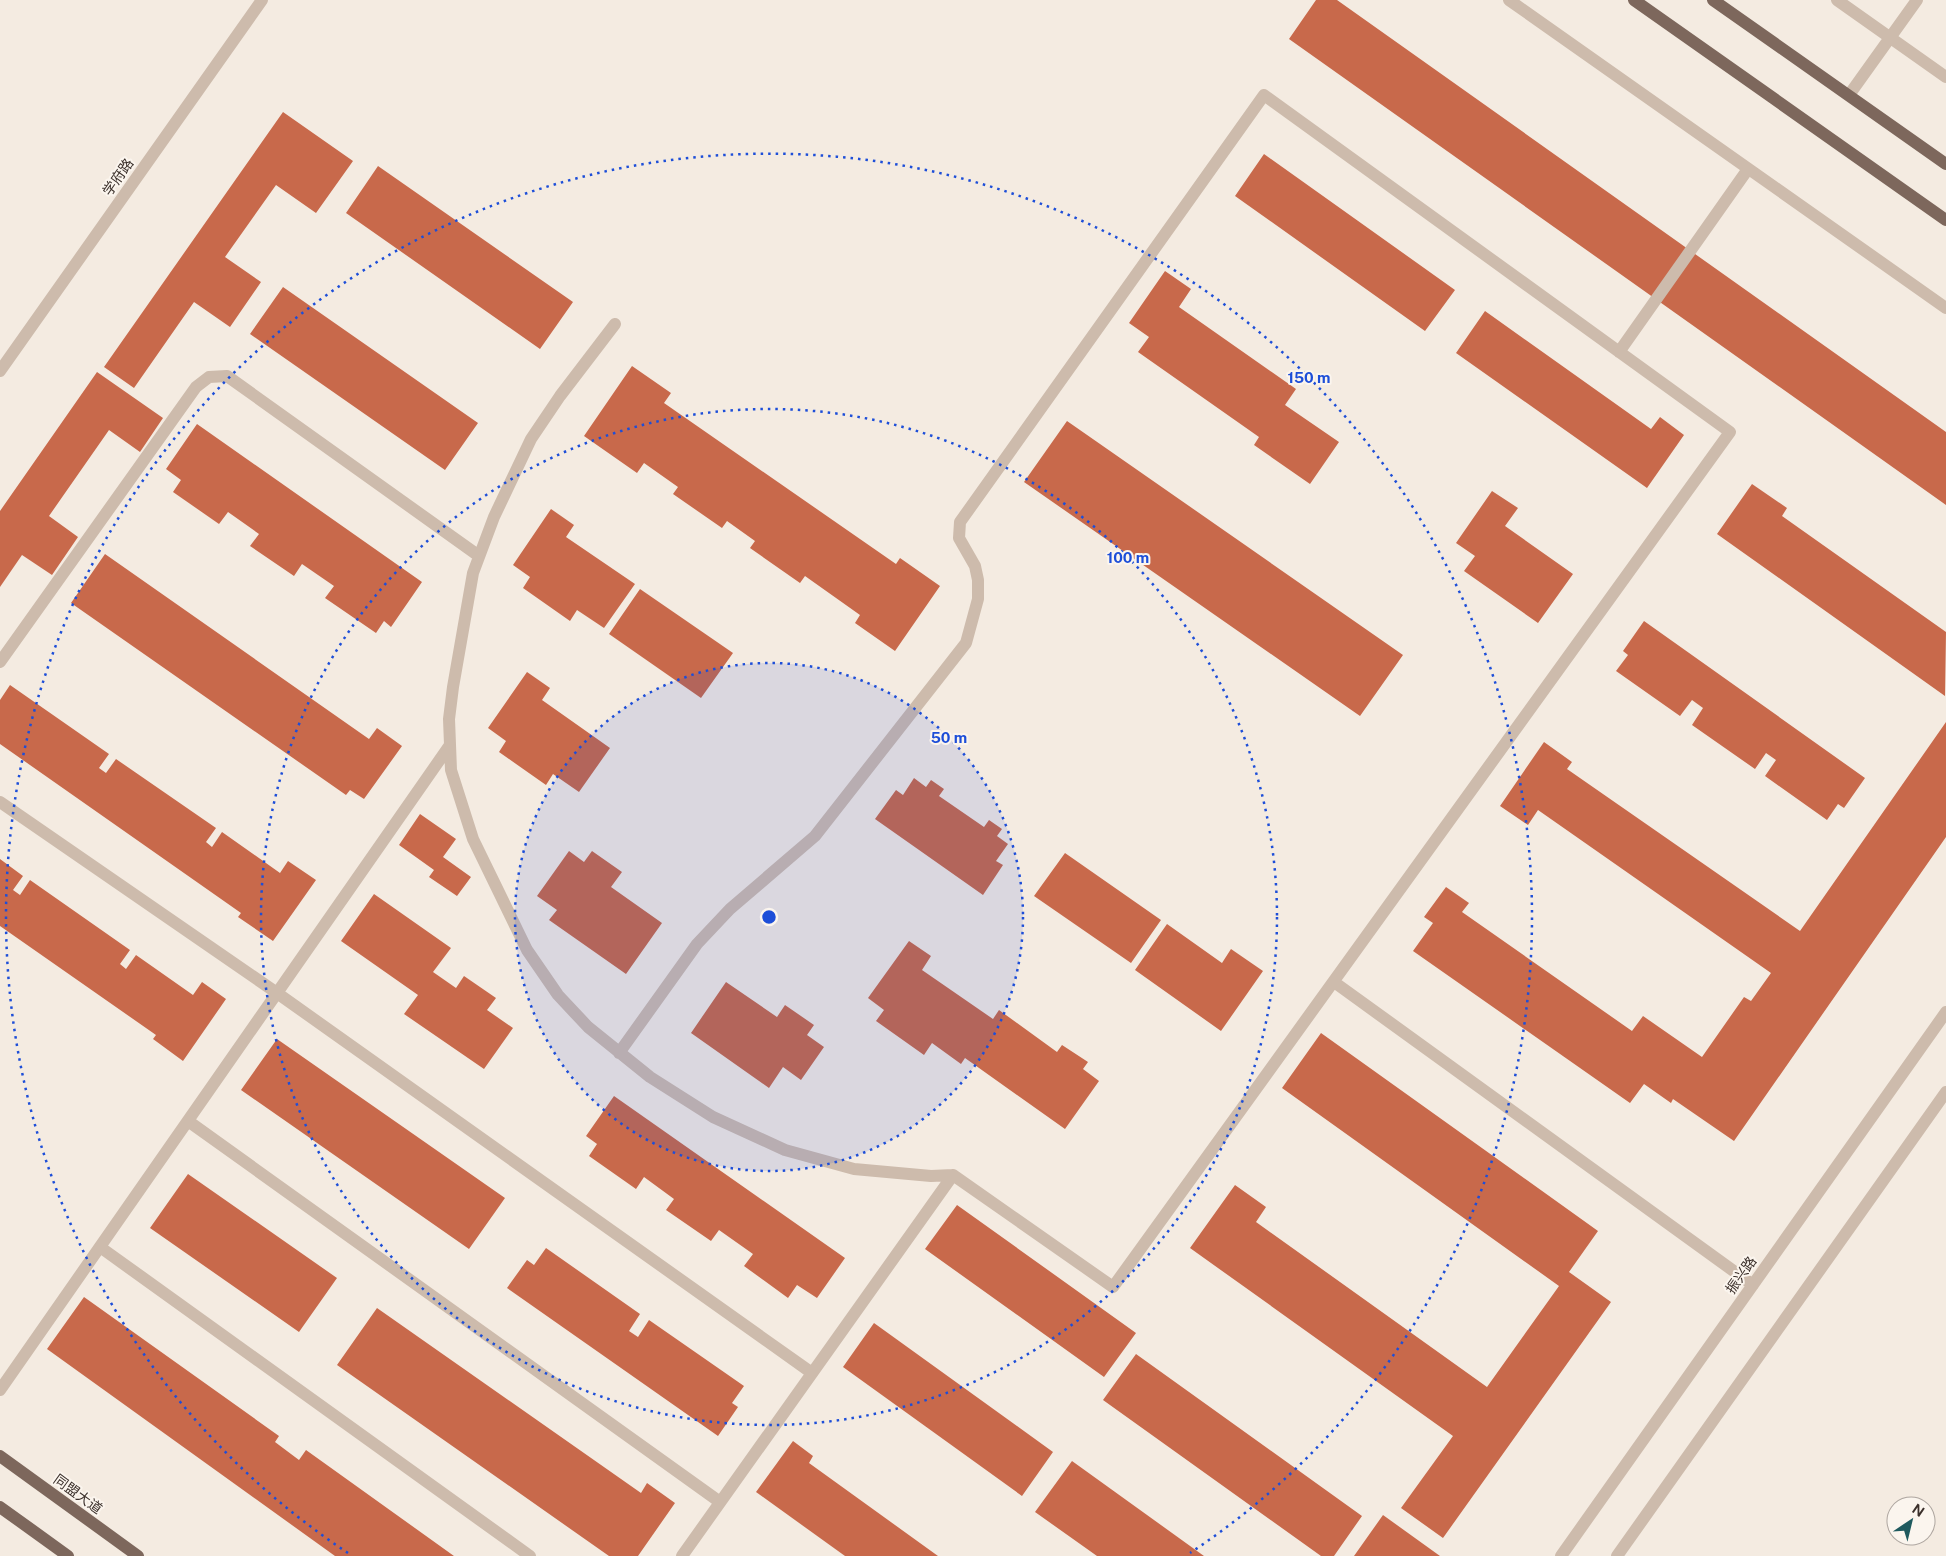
<svg xmlns="http://www.w3.org/2000/svg" width="1946" height="1556" viewBox="0 0 1946 1556" font-family="'Public Sans','Noto Sans SC',sans-serif">
<rect width="100%" height="100%" fill="#f4ebe1"/>
<!-- building -->
<path fill="#c8694b" d="M1316,0H1337L1946,432V505L1289,39Z
M283,112L353,161L316,213L276,185L225,257L261,282L230,327L194,302L134,388L104,367Z
M1264,154L1455,290L1425,331L1235,196Z
M378,166L573,302L540,349L346,213Z
M1165,271L1191,289L1179,307L1296,389L1285,405L1339,442L1310,484L1254,445L1259,437L1138,352L1149,337L1129,323Z
M283,287L478,423L445,470L250,334Z
M1485,311L1651,429L1660,417L1684,435L1647,488L1456,353Z
M632,366L671,393L664,403L896,564L900,558L940,586L895,651L855,623L860,615L805,576L800,583L750,548L755,541L727,521L722,528L673,494L678,487L644,463L637,473L584,436Z
M97,372L163,418L140,452L109,430L49,516L78,537L52,575L22,555L0,587V511Z
M1067,421L1403,655L1360,716L1024,482Z
M197,424L422,582L391,627L384,621L376,633L325,598L334,586L302,564L294,576L250,546L259,534L228,512L219,524L173,492L181,480L166,469Z
M1752,484L1787,508L1782,516L1946,632L1945,696L1717,534Z
M1492,491L1518,508L1505,526L1573,574L1538,623L1464,571L1475,556L1456,543Z
M551,509L574,525L566,537L635,584L604,628L577,610L570,621L523,588L530,577L513,565Z
M105,554L369,739L377,728L402,746L364,799L350,790L346,795L71,603Z
M640,589L733,653L701,698L609,634Z
M1644,621L1865,778L1844,808L1838,804L1827,820L1765,776L1776,760L1766,753L1755,769L1692,725L1703,708L1692,700L1680,716L1616,671L1628,655L1623,651Z
M527,672L550,688L542,700L610,748L579,792L553,774L546,785L499,752L506,741L488,728Z
M10,685L109,754L99,768L106,773L116,759L216,828L206,842L212,847L222,832L280,873L288,861L316,880L273,941L238,917L241,913L0,744V700Z
M1946,722V837L1734,1141L1673,1099L1671,1103L1644,1084L1630,1103L1413,951L1433,923L1424,917L1446,887L1469,903L1462,912L1632,1031L1643,1016L1702,1057L1744,997L1751,1001L1771,973L1538,810L1528,825L1500,806L1544,742L1572,762L1567,769L1800,931Z
M914,778L926,787L931,780L944,789L939,796L984,827L989,820L1002,829L997,836L1008,844L996,861L1003,865L983,895L875,819L896,790L903,795Z
M420,814L456,839L443,857L471,877L457,896L429,877L434,870L399,845Z
M569,851L584,862L592,851L622,872L611,887L662,923L626,974L549,920L557,910L537,896Z
M1065,853L1161,920L1131,963L1034,896Z
M0,859L23,876L13,890L20,895L30,880L130,950L120,964L126,969L136,955L193,995L202,982L226,999L183,1061L153,1039L156,1035L0,926Z
M374,894L451,948L433,972L456,988L464,976L496,998L487,1010L513,1028L484,1069L404,1014L418,995L341,941Z
M1167,924L1222,963L1231,949L1263,971L1221,1031L1135,970Z
M909,941L931,956L922,970L993,1019L999,1010L1057,1052L1062,1045L1088,1062L1083,1069L1099,1081L1065,1129L965,1058L961,1064L932,1043L924,1055L876,1021L884,1010L868,998Z
M726,982L777,1017L785,1005L814,1025L807,1035L824,1047L801,1080L783,1067L769,1088L691,1033Z
M1321,1033L1598,1231L1569,1272L1611,1302L1443,1538L1401,1508L1453,1436L1190,1248L1235,1185L1266,1207L1256,1222L1487,1387L1559,1286L1282,1088Z
M277,1039L505,1198L469,1249L241,1090Z
M614,1096L845,1258L817,1298L797,1285L788,1298L744,1266L753,1254L719,1230L711,1241L666,1210L674,1199L644,1177L636,1189L589,1156L597,1144L586,1136Z
M188,1174L337,1278L299,1332L150,1228Z
M957,1205L1136,1333L1104,1377L925,1249Z
M546,1248L640,1314L629,1331L638,1337L649,1320L744,1386L732,1403L738,1407L718,1436L507,1288L527,1260L534,1265Z
M84,1297L279,1436L275,1442L299,1460L306,1450L454,1556H335L47,1349Z
M377,1308L641,1493L647,1483L675,1503L638,1556H609L337,1365Z
M874,1323L1053,1452L1022,1496L843,1367Z
M1136,1354L1362,1516L1334,1556H1321L1103,1400Z
M793,1441L813,1456L809,1463L938,1556H845L756,1492Z
M1072,1461L1204,1556H1097L1035,1512Z
M1383,1515L1440,1556H1354Z"/>
<g fill="none" stroke-linecap="round" stroke-linejoin="round">
<!-- minor -->
<path stroke="#cdbbac" stroke-width="12" d="M1509,0L1946,308
M1837,0L1946,77
M1849,95L1917,0
M615,324L560,396L531,439L494,517L473,573L453,687L449,719L451,770L473,839L527,950L558,995L588,1027L650,1077L713,1117L785,1150L854,1169L931,1176L953,1175L1113,1287L1730,432L1264,95L960,522L959,538L975,566L978,580V599L966,643L815,836L730,909L697,944L619,1053
M1619,352L1748,169
M0,371L262,0
M0,662L196,387L209,377L227,376L479,556
M0,802L277,993L812,1373
M1334,982L1753,1285
M188,1121L720,1502
M100,1247L530,1556
M0,1390L450,745
M682,1556L953,1175
M1561,1556L1946,1012
M1617,1556L1946,1092"/>
<!-- major -->
<path stroke="#7d675c" stroke-width="12" d="M1634,0L1946,220
M1713,0L1946,164
M0,1456L138,1556
M0,1507L68,1556"/>
</g>
<!-- distance rings -->
<circle cx="769" cy="917" r="254" fill="#1d4ed8" fill-opacity=".12"/>
<g fill="none" stroke="#1d4ed8" stroke-width="2.5" stroke-dasharray="2.5 5">
<circle cx="769" cy="917" r="254"/>
<circle cx="769" cy="917" r="508"/>
<path d="M348 1553A763 763 0 1 1 1190 1553"/>
</g>
<g text-anchor="middle" dominant-baseline="central" stroke-width="4" stroke-linejoin="round" paint-order="stroke">
<!-- street labels -->
<g font-size="14" fill="#3b302b" stroke="#fbf5ee">
<text transform="translate(118 177) rotate(-55)">学府路</text>
<text transform="translate(1741 1275) rotate(-55)">振兴路</text>
<text transform="translate(78 1494) rotate(36)">同盟大道</text>
</g>
</g>
<circle cx="769" cy="917" r="8" fill="#1d4ed8" stroke="#fbf5ee" stroke-width="2.5"/>
<g font-size="15" text-anchor="middle" font-weight="bold" fill="#1d4ed8" stroke="#fbf5ee" stroke-width="4" stroke-linejoin="round" paint-order="stroke">
<text x="1309" y="383">150 m</text>
<text x="1128" y="563">100 m</text>
<text x="949" y="743">50 m</text>
</g>
<!-- north arrow -->
<g transform="translate(1911 1521) rotate(35)"><circle r="24" fill="#fbf5ee" stroke="#aea6a0"/>
<path d="M0-4L9 19L0 12L-9 19Z" fill="#1f5a5e"/>
<text y="-8" font-size="14" font-weight="bold" text-anchor="middle" fill="#3b302b">N</text>
</g>
</svg>
